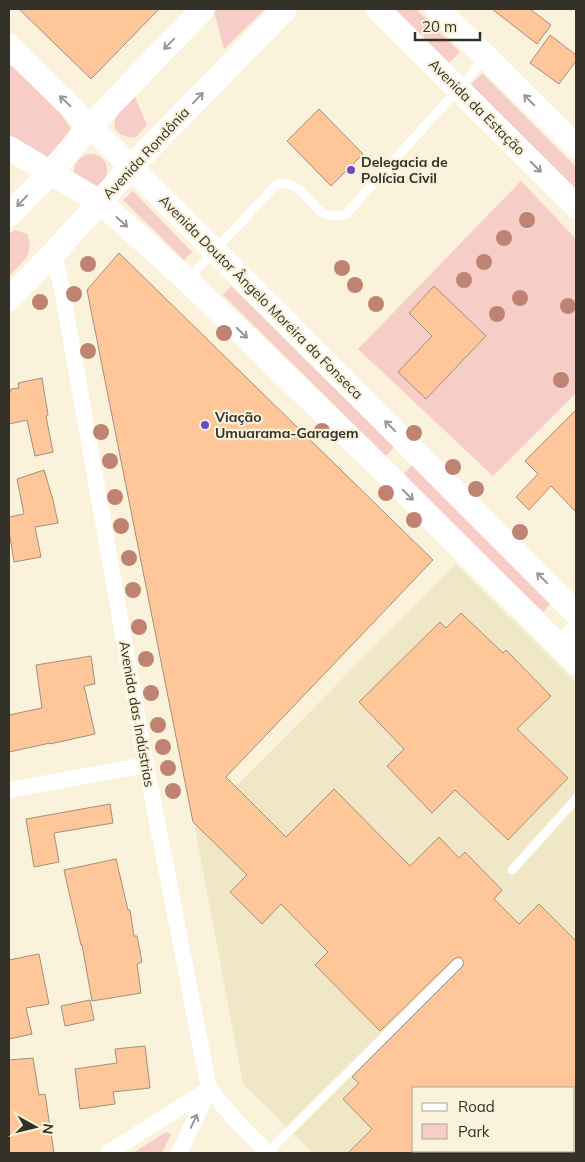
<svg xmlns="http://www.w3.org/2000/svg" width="585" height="1162" viewBox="0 0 585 1162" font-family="Mulish,sans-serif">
<rect width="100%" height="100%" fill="#faf2da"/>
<!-- built -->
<path fill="#f0e7c7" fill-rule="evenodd" d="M456,564L576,683V1153H313L243,1084L195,828ZM414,1088H574V1151H414Z"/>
<!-- green -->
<path fill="#f7cec7" d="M217,9H265L224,49L214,12Z
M389,9H416L460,52L446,66Z
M9,63L59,111L71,129L46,161L9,137Z
M482,73L576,167V191L471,85Z
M133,93L147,125L135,138C97,134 121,109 133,93Z
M88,154C109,153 114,176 97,187L74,175C73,164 78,158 88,154Z
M521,181L576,239V393L493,476L358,349Z
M133,191L192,252L184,260L123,200Z
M15,230L27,234C36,254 22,262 9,276V233Z
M231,286L394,447L386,456L223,295Z
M412,465L551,603L543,612L403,475Z
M166,1132L171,1134L162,1153H133Z"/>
<!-- building -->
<path fill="#ffc799" stroke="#a38f7f" d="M19,9H159L91,79Z
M492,9H530L551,25L537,44Z
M550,35L576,55V61L559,84L530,63Z
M319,109L363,154L331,186L287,141Z
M119,253L433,560L226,777L286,837L334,789L410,866L439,837L459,858L465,852L502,890L494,899L519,924L539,904L576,941V1088H414V1153H348L372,1129L343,1099L359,1083L352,1077L462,967L464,962L460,957L454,959L380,1031L315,965L328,952L281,904L262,924L230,892L247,875L193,822L87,290Z
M434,286L486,336L426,399L398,372L432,336L409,313Z
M42,378L48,415L46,416L53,452L35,456L27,420L9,424V396L11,389L19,388L18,383Z
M576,410V512L551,486L529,510L516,497L538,474L525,461Z
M44,470L53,500L58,523L35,527L41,557L14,562L9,531V517L24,514L17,479Z
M461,613L503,653L506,650L551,696L517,729L568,778L508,840L455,790L432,813L387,766L404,749L359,702L440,622L446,628Z
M91,656L95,684L84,686L95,734L50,744V743L9,752V715L42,708L36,665Z
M110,804L113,823L54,833L59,862L34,867L26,819Z
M116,859L128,910H130L134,936H137L142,962L137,964L141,993L92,1001L82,945H81L64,870Z
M39,954L49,1004L26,1008L32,1034L9,1039V960Z
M90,1000L94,1020L65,1026L61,1006Z
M145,1046L150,1088L113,1092L115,1104L80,1109L75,1069L117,1063L115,1049Z
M33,1058L39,1095L45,1094L54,1153H9V1060Z"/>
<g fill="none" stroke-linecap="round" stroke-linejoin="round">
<!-- lane -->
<path stroke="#fff" stroke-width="9" d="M187,280L277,184C312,179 309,226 346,214L485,59
M512,870L576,799
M267,1153L458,963"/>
<!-- street -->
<path stroke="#fff" stroke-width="16" d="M54,253L63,295L146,765L209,1089L238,1123L268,1153
M9,790L146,765
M108,1153L209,1089
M179,1153L209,1089"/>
<!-- secondary -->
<path stroke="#fff" stroke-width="24" d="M378,9L576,206
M437,9L576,146
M9,46L90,126L576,613
M9,148L100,202L187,280L387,474L576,663
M9,215L50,173L90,126L203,9
M9,299L54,253L131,167L285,9
M561,648L576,632"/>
</g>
<!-- trees -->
<g fill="#bf8373">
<circle cx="527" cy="220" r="8"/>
<circle cx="504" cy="238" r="8"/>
<circle cx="484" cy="262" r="8"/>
<circle cx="88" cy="264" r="8"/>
<circle cx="342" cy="268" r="8"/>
<circle cx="464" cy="280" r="8"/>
<circle cx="355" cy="285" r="8"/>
<circle cx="74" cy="294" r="8"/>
<circle cx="520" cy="298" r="8"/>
<circle cx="40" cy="302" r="8"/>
<circle cx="376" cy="304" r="8"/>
<circle cx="568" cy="306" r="8"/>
<circle cx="497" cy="314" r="8"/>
<circle cx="224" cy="333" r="8"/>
<circle cx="88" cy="351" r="8"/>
<circle cx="561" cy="380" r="8"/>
<circle cx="322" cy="431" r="8"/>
<circle cx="101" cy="432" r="8"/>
<circle cx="414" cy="433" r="8"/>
<circle cx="110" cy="461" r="8"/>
<circle cx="453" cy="467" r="8"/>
<circle cx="476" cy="489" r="8"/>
<circle cx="386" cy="493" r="8"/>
<circle cx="115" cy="497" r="8"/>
<circle cx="414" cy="520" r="8"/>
<circle cx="121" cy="526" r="8"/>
<circle cx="520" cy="532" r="8"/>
<circle cx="129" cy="558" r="8"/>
<circle cx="133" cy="590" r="8"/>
<circle cx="139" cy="627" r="8"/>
<circle cx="146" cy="659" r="8"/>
<circle cx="151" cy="693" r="8"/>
<circle cx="158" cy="725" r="8"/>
<circle cx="163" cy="747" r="8"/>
<circle cx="168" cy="768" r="8"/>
<circle cx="173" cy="791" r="8"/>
</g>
<!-- one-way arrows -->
<defs><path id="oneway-shaft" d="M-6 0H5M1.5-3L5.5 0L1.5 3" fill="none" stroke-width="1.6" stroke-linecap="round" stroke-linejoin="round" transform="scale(1.25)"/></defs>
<g stroke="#9a9894">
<use href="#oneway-shaft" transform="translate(169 44) rotate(134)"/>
<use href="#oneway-shaft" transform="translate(198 98) rotate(-46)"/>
<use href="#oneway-shaft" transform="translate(529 100) rotate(-135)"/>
<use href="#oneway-shaft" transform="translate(65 101) rotate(-136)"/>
<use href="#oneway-shaft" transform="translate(536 167) rotate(45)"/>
<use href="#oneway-shaft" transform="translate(22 201) rotate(134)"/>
<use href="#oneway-shaft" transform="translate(122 222) rotate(42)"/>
<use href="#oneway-shaft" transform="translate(242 333) rotate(44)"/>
<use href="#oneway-shaft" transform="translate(390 426) rotate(-135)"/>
<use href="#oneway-shaft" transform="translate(408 495) rotate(45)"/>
<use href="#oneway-shaft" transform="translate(542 578) rotate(-135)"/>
<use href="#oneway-shaft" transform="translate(194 1121) rotate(-65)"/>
</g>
<!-- markers -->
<g fill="#714bc4" stroke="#faf2da" stroke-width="2">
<circle cx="351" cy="170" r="5"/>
<circle cx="205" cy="425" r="5"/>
</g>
<g text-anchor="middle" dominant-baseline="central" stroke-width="4.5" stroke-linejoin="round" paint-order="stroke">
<!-- street labels -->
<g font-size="14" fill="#343128" stroke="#faf2da">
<text transform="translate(477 107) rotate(45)">Avenida da Estação</text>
<text transform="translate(146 153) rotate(-47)">Avenida Rondônia</text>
<text transform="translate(261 297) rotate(45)">Avenida Doutor Ângelo Moreira da Fonseca</text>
<text transform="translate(137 714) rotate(80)">Avenida das Indústrias</text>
</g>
<!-- poi labels -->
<g font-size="14" font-weight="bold" fill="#343128" stroke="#faf2da" text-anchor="start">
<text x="361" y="162">Delegacia de<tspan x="361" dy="16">Polícia Civil</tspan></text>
<text x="215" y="417">Viação<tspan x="215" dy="16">Umuarama-Garagem</tspan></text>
</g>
</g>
<!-- border -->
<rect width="585" height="1162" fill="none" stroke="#343128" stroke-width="20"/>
<!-- legend -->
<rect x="412" y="1087" width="162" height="65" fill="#faf2da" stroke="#aba593"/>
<rect x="422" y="1103" width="25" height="8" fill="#ffffff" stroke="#aba593"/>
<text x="458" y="1112" font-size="15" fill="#343128">Road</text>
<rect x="422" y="1124" width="25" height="15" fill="#f7cec7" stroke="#aba593"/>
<text x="458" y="1137" font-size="15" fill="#343128">Park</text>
<!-- north arrow -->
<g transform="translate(35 1127) rotate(98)" stroke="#faf2da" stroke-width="4" paint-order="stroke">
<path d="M0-4L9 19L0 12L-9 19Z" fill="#343128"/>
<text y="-8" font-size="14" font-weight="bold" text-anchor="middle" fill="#343128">N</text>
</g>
<!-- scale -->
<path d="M415 32v8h65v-8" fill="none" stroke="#343128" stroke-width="2.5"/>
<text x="422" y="32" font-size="15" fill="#343128" stroke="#faf2da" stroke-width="4" paint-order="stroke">20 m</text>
</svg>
